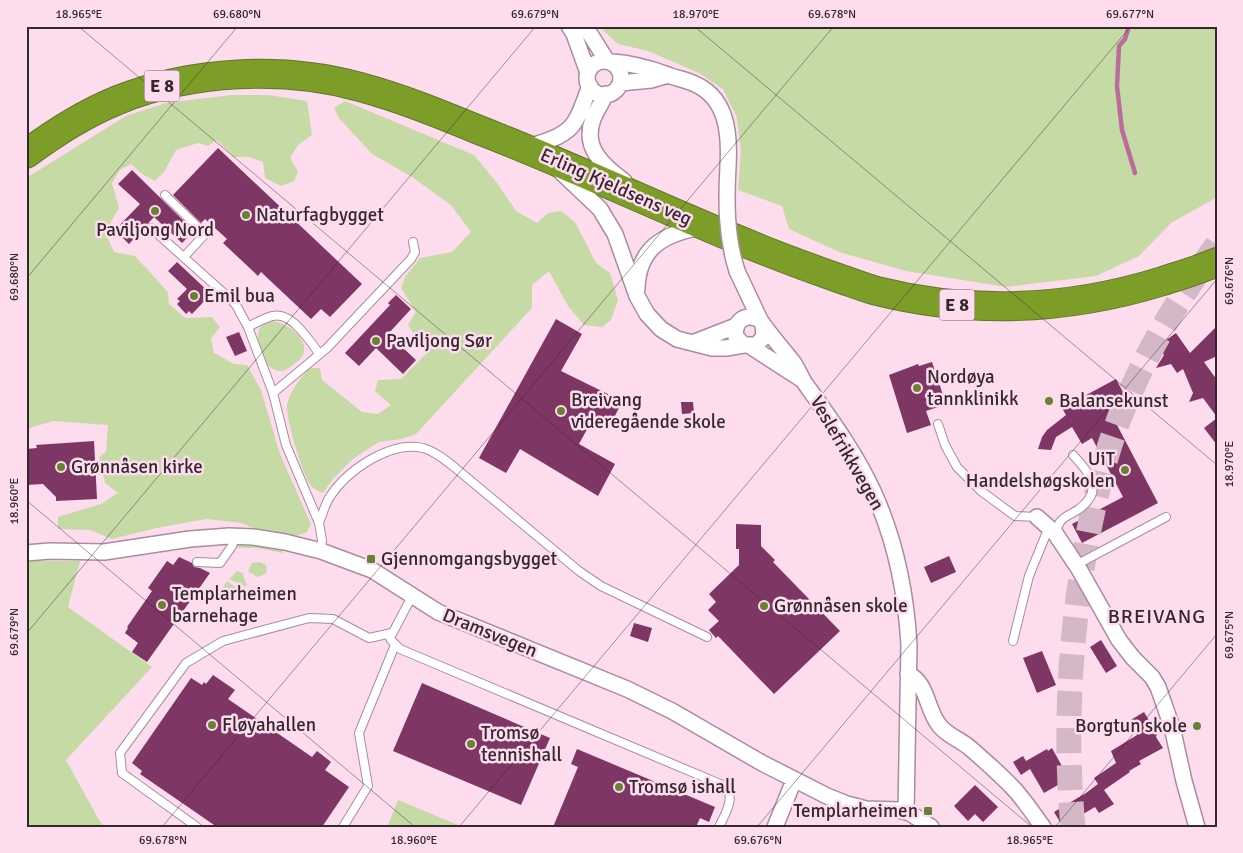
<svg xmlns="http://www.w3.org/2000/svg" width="1243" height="853" viewBox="0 0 1243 853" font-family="Signika,sans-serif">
<rect width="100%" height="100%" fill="#fddcee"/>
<!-- green -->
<path fill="#c6daa6" d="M601,26H1217V196L1212,200L1171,223L1139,256L1096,276L1006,287L906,271L839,252L789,229L782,206L738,190L741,151L737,118L723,89L699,73L648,51L618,44L604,31Z
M231,95H268L307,101L312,135L298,145L290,158L298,172L294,181L281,186L265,178L263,162L249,157H234L217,140L208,146L198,143L176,150L164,172L155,181L142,174L131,164L120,170L112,183L119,208L105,232L114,252L135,256L168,292L169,304L185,318L212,317L220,327L211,339L214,353L234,364L247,365L261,390L280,454L311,524L307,532L296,536L268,534L241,523L206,519L157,528L112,539L90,530L58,529V517L101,504L118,493L105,483L99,458L106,451L108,425L53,421L26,429V178L126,116L166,103Z
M345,101L474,155L497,183L516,211L537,223L548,213L561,211L575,222L596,263L610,273L618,300L611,320L602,327L584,325L568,306L549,271L532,285V308L416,434L402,439L379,442L354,458L333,479L323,493C317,491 311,487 308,481C301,468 287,422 287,407C288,393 301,377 310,368H320L322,380L362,412L378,414L391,405L375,391L378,380L401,379L426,354L408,325L416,312L401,288L405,277L420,258L452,252L471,232L451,205L412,177L372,154L339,118L334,108Z
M271,321C288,321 317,345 298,361C293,364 288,370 282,371C264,373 252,338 261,326C264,323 268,322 271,321Z
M239,544L261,545L281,549L283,553L257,548H236Z
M26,561H80L68,607L152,667L66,760L99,820L105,827H26Z
M260,562L266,565L267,571L265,574L257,577L248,571L252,563Z
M237,571L243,573L247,587L229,579Z
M227,581L238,589L229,603L218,595Z
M398,800L463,827H387Z"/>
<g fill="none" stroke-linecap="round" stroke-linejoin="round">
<!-- stream -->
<path stroke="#ba6c9d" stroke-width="4.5" d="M1129,26L1125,39L1119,46L1117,86L1122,130L1135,173"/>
</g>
<!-- building -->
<path fill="#7e3665" d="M218,148L362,284L330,317L321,309L311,319L261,272L258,276L223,243L227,239L205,219L201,223L173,195Z
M132,170L194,231L182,243L154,217L129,244L115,230L140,204L118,184Z
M177,262L211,294L192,314L189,311L186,314L177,304L180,301L177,299L187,289L168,271Z
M396,295L411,309L388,334L416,360L403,374L376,348L359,366L345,353L390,305L388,303Z
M556,319L582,334L561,371L622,401L609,429L592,420L579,444L615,464L598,496L520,449L506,473L479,458Z
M1217,326V356L1204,362L1217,380V417L1203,398L1189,402L1193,393L1183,369L1177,373L1171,364L1156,368L1164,355L1158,346L1176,333L1190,353Z
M239,332L247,351L235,356L226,337Z
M932,362L945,401L937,404L938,407L926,411L931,425L907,433L889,375L918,364L919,366Z
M1116,379L1130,405L1114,413L1120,424L1117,425L1158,503L1082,543L1072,524L1123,497L1092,438L1082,444L1072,427L1056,437L1051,450L1038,449L1042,437L1047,430L1066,415L1062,408Z
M681,402H693L694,413L682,414Z
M1217,418V445L1204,428Z
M94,441L97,499L56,501V497L43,484L26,485V449L37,448L36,445Z
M736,524L761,525V546L775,560L773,562L840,631L774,694L718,636L716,638L709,630L719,621L708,610L716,602L709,594L739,565V549H736Z
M949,556L956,572L931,583L924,567Z
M179,557L192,563L194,567L200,568L210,573L147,662L132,652L138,643L125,633L128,628L127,627L152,591L148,588L167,561L173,565Z
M634,623L652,628L648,642L630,636Z
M1101,640L1117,666L1106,673L1090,647Z
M1042,651L1056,685L1037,693L1023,658Z
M213,675L235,690L228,699L312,757L317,751L331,762L325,770L349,787L322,827H217L140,774L142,771L132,763L191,678L202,685L204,682L206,684Z
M422,683L550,738L521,805L393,751Z
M1144,712L1157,734L1156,737L1163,748L1139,761L1141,764L1129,771L1130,772L1104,790L1114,804L1099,813L1095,807L1078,817L1083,827H1063L1054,812L1086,793L1098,784L1094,778L1116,763L1111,751L1137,735L1129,721Z
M1052,748L1068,777L1064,779L1065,781L1044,793L1030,769L1021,775L1013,762L1023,756L1026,761L1047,749L1048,751Z
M577,749L715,807L709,822L700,818L696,827H553L578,767L571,764Z
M975,785L998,807L983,822L975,814L968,821L954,806Z"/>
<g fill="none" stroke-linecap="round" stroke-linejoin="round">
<!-- primary-tunnel -->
<path stroke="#d5b8c8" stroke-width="25" stroke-dasharray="25 12" stroke-linecap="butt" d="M1073,827C1064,731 1070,634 1087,540C1095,499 1104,458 1119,419C1144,356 1177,300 1217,245"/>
<defs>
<path id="lane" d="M165,195L205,234L184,257
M151,228L227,296L236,305L248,327L273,393L286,445L319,523L322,540L321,551
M248,327C271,315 281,308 300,329C307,337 314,345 319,354
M273,393L327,348L411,259L415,252L413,242
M938,424L945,445L957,467L981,491L1015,516L1037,517
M319,523C322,515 325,505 329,498C346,471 390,440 423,448C434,451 444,459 453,466L579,571L601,586L707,637
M1055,533C1057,529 1058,525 1060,522C1064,516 1074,513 1079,509C1105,490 1089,472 1073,455
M197,562L220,563L232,546L235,536
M1076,565L1166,517
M412,596L390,638L391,640L400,649L725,786C736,798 725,814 719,827
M1013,641L1029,576L1049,527
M197,827L122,773L120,753L186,663L223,641L309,618L333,619L369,638L392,633
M343,827L368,786L359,733L395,645"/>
<path id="street" d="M569,26L574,34L588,73
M585,26L607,61
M587 78a17 17 0 1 1 34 0a17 17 0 1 1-34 0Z
M612,62C632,63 649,68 668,75C675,78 683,79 690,82C727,95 730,132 728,166
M620,83L651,80L668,75
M606,94C602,102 596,111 593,119C582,147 603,166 624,181
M526,148C542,142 564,138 574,123C581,113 585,98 590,86
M559,170L600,209L615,234L637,296L647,314L661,329L677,339L712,348H726L744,345
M737,271L760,320
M637,289C638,248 663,234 701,227
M763,325L764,337L756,345H744L736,337C733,321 746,312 760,320C770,335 782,348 793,362C797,368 800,375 804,382C829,417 855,452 873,491C895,539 906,592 909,645L906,812
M695,342L736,326
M750,346L801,379
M1037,517L1055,533L1079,569L1119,640L1133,658L1152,677L1158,687L1172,727L1184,781L1197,827
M26,553L50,551L104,552L190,539L229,536L253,537L285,542L321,551L372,570L438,612L627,689L672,711L762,763L827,796L847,804L866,809L898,810L910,813L931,827
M908,674C928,683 926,709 939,725C947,736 960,739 970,748C985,761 1001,775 1015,790C1025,801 1034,815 1043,827
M775,827L794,780"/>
<path id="highway" d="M26,154C54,133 86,113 118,100C192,70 284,66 360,87C401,98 440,114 479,130C567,164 653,205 741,241C774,255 807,267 841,279C853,283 865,288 877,291C973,315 1069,310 1163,281C1181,275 1199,270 1217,262"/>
</defs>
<!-- lane casing -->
<use href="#lane" stroke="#aa8c9e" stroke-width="10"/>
<!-- street casing -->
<use href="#street" stroke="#aa8c9e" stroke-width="18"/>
<!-- highway casing -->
<use href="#highway" stroke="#63752b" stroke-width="30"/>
<!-- lane -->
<use href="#lane" stroke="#fff" stroke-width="8"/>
<!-- street -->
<use href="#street" stroke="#fff" stroke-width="15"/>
<!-- highway -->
<use href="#highway" stroke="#7c9e28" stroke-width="28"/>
<defs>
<path id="street-bridge" d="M728,166C726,202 726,236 737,271"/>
</defs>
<!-- street-bridge casing -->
<use href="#street-bridge" stroke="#aa8c9e" stroke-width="18" stroke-linecap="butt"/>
<!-- street-bridge -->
<use href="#street-bridge" stroke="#fff" stroke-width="15"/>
</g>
<!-- ticks -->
<path fill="none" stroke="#352930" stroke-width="1" stroke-opacity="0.45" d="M78,26L1032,827M694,26L1217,465M26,279L238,26M26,500L415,827M26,634L536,26M162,827L834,26M459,827L1131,26M757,827L1217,279M1055,827L1217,634"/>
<!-- markers -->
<g fill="#688134" stroke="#fddcee" stroke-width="2">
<circle cx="155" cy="211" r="5"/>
<circle cx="246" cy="215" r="5"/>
<circle cx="194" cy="296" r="5"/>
<circle cx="376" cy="341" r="5"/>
<circle cx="917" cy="388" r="5"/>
<circle cx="1049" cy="401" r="5"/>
<circle cx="561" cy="411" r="5"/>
<circle cx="61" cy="467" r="5"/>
<circle cx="1125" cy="470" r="5"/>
<rect x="366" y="554" width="10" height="10" rx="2.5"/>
<circle cx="162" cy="605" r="5"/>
<circle cx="764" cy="606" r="5"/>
<circle cx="212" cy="725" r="5"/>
<circle cx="1197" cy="726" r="5"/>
<circle cx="471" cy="744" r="5"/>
<circle cx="619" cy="787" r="5"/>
<rect x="923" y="806" width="10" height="10" rx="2.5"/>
</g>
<g text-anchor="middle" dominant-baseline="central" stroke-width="5" stroke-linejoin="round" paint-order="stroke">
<!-- shield labels -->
<g fill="#fddcee" stroke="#715f69" stroke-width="1">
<rect x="144.5" y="70.5" width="35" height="31" rx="4"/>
<rect x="939.5" y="289.5" width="35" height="31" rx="4"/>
</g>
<g font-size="18" font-weight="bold" fill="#352930">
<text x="162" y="86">E 8</text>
<text x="957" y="305">E 8</text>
</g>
<!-- street labels -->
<g font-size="19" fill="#352930" stroke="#fddcee">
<text transform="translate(616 187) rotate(24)">Erling Kjeldsens veg</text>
<text transform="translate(847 453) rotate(60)">Veslefrikkvegen</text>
<text transform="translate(490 633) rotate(22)">Dramsvegen</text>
</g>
<!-- poi labels -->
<g font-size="19" fill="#352930" stroke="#fddcee" text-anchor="start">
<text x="256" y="215">Naturfagbygget</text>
<text x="155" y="230" text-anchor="middle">Paviljong Nord</text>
<text x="204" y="296">Emil bua</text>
<text x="386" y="341">Paviljong Sør</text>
<text x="927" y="377">Nordøya<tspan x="927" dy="22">tannklinikk</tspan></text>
<text x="571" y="400">Breivang<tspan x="571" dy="22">videregående skole</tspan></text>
<text x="1059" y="401">Balansekunst</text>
<text x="1115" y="459" text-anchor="end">UiT<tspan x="1115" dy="22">Handelshøgskolen</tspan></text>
<text x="71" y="467">Grønnåsen kirke</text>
<text x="381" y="559">Gjennomgangsbygget</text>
<text x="172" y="594">Templarheimen<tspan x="172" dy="22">barnehage</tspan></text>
<text x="774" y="606">Grønnåsen skole</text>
<text x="222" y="725">Fløyahallen</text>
<text x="1187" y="726" text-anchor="end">Borgtun skole</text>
<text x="481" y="733">Tromsø<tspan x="481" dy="22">tennishall</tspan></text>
<text x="629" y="787">Tromsø ishall</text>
<text x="918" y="811" text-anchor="end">Templarheimen</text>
</g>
<!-- neighbourhood labels -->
<g font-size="20" letter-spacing="1" fill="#352930" stroke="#fddcee">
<text x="1157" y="616">BREIVANG</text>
</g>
</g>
<!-- border -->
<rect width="1243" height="853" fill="none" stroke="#fddcee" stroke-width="55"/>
<rect x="28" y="28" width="1188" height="798" fill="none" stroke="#352930" stroke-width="2"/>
<g font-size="12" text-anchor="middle" fill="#352930">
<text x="79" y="18">18.965°E</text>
<text x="237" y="18">69.680°N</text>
<text x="535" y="18">69.679°N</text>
<text x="696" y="18">18.970°E</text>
<text x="832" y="18">69.678°N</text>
<text x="1130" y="18">69.677°N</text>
<text transform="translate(14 277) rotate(-90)" y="4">69.680°N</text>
<text transform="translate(1229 281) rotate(-90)" y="4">69.676°N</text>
<text transform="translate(1229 464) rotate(-90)" y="4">18.970°E</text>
<text transform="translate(14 501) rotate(-90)" y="4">18.960°E</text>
<text transform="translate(14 632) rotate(-90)" y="4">69.679°N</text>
<text transform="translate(1229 635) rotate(-90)" y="4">69.675°N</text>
<text x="163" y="844">69.678°N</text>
<text x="414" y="844">18.960°E</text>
<text x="758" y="844">69.676°N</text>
<text x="1030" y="844">18.965°E</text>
</g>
</svg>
